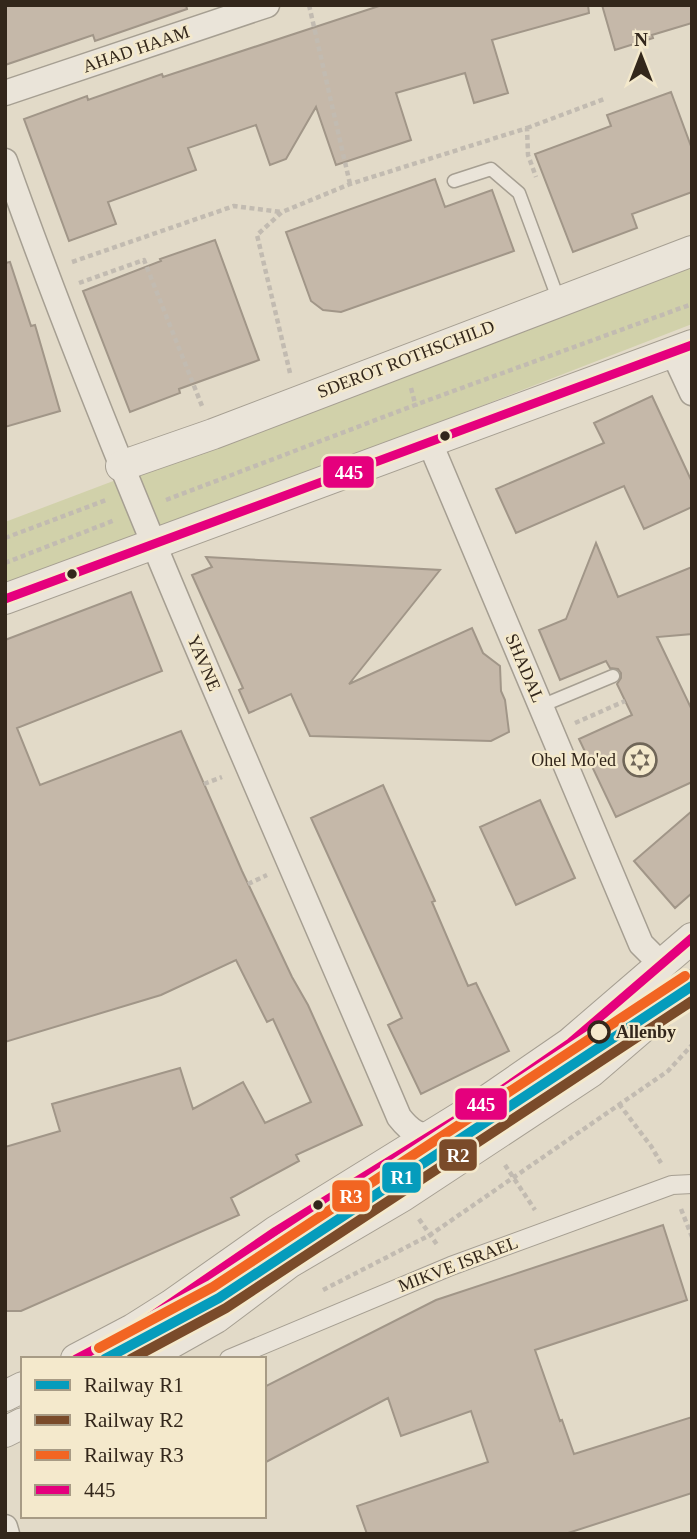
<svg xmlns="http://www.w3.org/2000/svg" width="697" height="1539" viewBox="0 0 697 1539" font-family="'Times New Roman',serif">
<rect width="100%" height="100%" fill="#e2dac8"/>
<!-- green -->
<path fill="#d1d1aa" d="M692,262V324L5,591V522Z"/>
<!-- building -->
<path fill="#c5b8a9" stroke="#a19688" stroke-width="2" d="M5,5H186L187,9L95,41L93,35L5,65Z
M382,5H588L589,13L492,40L508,93L474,103L465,73L396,93L411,140L336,165L316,107L286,159L270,165L256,125L188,148L196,170L108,202L116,224L69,241L24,119L87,96L88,100L162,74L163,77Z
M602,5H692V23L652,35L653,38L615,50Z
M671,92L692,149V192L632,214L637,228L573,252L535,154L611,126L607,115Z
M435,179L445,207L492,190L514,251L341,312L323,310L311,301L286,232Z
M215,240L259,360L179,389L180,393L130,412L83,291L161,261L160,259Z
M10,262L31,326L35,325L60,411L5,427V263Z
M652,396L692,482V507L644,529L624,486L516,533L496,489L604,443L594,423Z
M596,543L618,597L692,567V634L657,637L692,710V782L616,817L579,739L632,715L617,684L621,678V673L618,669L610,668L606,661L560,680L539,630L566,619Z
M206,557L440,570L349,684L472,628L483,653L500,666L501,691L505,700L509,732L491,741L310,736L291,694L249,713L239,690L243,688L192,575L212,567Z
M131,592L162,671L17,728L40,785L181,731L242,871L292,977L308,1005L362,1125L296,1155L299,1161L231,1198L239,1215L21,1311H5V1147L60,1131L52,1104L180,1068L193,1109L243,1082L265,1123L311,1102L273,1019L267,1022L236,960L161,995L5,1042V640Z
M383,785L435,901L432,902L468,986L476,983L509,1051L421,1094L388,1025L402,1018L311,818Z
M540,800L575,878L516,905L480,827Z
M692,811V893L675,908L634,861Z
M663,1225L687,1300L535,1350L560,1421L562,1420L574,1454L692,1417V1493L565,1534H367L357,1506L488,1462L471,1411L401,1436L388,1398L264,1463V1387L436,1300Z"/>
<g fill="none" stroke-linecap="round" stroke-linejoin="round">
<defs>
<path id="service" d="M454,181L491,169L519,193L559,301
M541,706L613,676"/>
<path id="pedestrian" d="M229,1359L451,1266L672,1185L692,1184"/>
<path id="minor" d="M5,93L267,5
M5,161C121,486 264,800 399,1117C410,1131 420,1139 438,1133
M673,352L692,393
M430,443L641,944L655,958L666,960
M5,1527L7,1534"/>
<path id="tertiary" d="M121,466L213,434L692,251
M5,599L692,345
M76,1359L133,1329L171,1305L276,1231L483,1103L570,1043L692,938
M143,1359L216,1318L289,1263L403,1196L591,1072L692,985
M5,1396L23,1387
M5,1432L23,1423"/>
</defs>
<!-- service casing -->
<use href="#service" stroke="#a69f92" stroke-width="15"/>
<!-- pedestrian casing -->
<use href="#pedestrian" stroke="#a69f92" stroke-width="20"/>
<!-- minor casing -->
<use href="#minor" stroke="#a69f92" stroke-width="27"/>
<!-- tertiary casing -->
<use href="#tertiary" stroke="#a69f92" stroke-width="32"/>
<!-- path -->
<path stroke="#c2bbb1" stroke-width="4.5" stroke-dasharray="5 3.5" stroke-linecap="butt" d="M309,5L350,184
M527,128L604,99
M72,262L234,206L281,212
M79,283L144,260L202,406
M290,373L257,235L282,212L350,184L527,128L528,155L536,177
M411,388L416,407
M166,500L415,405L692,304
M5,538L106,500
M5,563L115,520
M575,723L625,701
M204,784L222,777
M248,884L267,875
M619,1104L651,1146L661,1163
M505,1165L535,1210
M681,1209L692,1237
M419,1219L438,1246
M323,1290L430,1235L668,1071L692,1045"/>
<!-- service -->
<use href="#service" stroke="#eae4d9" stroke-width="12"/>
<!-- pedestrian -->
<use href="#pedestrian" stroke="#eae4d9" stroke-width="18"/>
<!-- minor -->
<use href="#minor" stroke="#eae4d9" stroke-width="24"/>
<!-- tertiary -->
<use href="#tertiary" stroke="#eae4d9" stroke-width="30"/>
<defs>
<path id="bus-1" d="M5,599L692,345
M76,1359L133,1329L276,1231L483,1103L570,1043L692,938"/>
</defs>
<!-- bus-1 casing -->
<use href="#bus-1" stroke="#f4e9cc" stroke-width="14"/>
<!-- bus-1 -->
<use href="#bus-1" stroke="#e5007d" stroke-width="9"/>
<defs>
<path id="rail-1" d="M105,1359L219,1298L692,986"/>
<path id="rail-2" d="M131,1359L226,1308L692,1001"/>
<path id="rail-3" d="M99,1348L213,1287L685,976"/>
</defs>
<!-- rail-1 casing -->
<use href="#rail-1" stroke="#f4e9cc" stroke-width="16"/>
<!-- rail-2 casing -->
<use href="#rail-2" stroke="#f4e9cc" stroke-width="16"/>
<!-- rail-3 casing -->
<use href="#rail-3" stroke="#f4e9cc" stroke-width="16"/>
<!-- rail-1 -->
<use href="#rail-1" stroke="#059cbc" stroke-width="10"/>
<!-- rail-2 -->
<use href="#rail-2" stroke="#7a4b2a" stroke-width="10"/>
<!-- rail-3 -->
<use href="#rail-3" stroke="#f26522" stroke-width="10"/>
</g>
<!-- icons -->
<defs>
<symbol id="synagogue-ring" viewBox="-11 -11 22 22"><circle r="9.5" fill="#f4e9cc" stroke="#706658" stroke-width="1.5"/><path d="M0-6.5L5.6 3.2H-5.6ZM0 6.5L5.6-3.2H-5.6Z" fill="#706658"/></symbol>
</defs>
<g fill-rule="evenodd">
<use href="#synagogue-ring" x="621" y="741" width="38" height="38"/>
</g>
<!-- markers -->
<g fill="#33271b" stroke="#f4e9cc" stroke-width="2.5">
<circle cx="445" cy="436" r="6"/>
<circle cx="72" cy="574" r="6"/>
<circle cx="318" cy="1205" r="6"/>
</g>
<circle fill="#f4e9cc" stroke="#33271b" stroke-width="3.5" cx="599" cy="1032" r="10"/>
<g text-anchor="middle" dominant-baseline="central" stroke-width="5" stroke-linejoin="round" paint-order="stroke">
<!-- street labels -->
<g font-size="18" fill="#33271b" stroke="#f4e9cc">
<text transform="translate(136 49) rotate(-19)">AHAD HAAM</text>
<text transform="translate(406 359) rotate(-21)">SDEROT ROTHSCHILD</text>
<text transform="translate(204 663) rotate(67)">YAVNE</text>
<text transform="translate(525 668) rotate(67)">SHADAL</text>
<text transform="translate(458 1264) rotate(-21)">MIKVE ISRAEL</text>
</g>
<!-- poi labels -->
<g font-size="18" fill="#33271b" stroke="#f4e9cc" text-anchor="end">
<text x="616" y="760">Ohel Mo'ed</text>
</g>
<!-- stop labels -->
<g font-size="18" font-weight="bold" fill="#33271b" stroke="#f4e9cc" text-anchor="start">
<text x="616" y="1032">Allenby</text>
</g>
</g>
<g stroke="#f4e9cc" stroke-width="2.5">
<rect x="322" y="455" width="53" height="34" rx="7" fill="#e5007d"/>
<rect x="454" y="1087" width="54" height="34" rx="7" fill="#e5007d"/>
<rect x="438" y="1138" width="40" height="34" rx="7" fill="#7a4b2a"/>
<rect x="381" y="1161" width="41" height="33" rx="7" fill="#059cbc"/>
<rect x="331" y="1179" width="40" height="34" rx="7" fill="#f26522"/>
</g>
<g font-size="19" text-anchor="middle" font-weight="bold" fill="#fff">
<text x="349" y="479">445</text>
<text x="481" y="1111">445</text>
<text x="458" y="1162">R2</text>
<text x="402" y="1184">R1</text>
<text x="351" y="1203">R3</text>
</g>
<!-- border -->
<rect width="697" height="1539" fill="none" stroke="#33271b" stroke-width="14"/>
<!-- legend -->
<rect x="21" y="1357" width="245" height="161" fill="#f4e9cc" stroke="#a79b85" stroke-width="2"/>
<rect x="35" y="1380" width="35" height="10" fill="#059cbc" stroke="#a79b85" stroke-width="2"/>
<text x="84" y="1392" font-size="21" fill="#33271b">Railway R1</text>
<rect x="35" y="1415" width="35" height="10" fill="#7a4b2a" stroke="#a79b85" stroke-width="2"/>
<text x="84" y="1427" font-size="21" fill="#33271b">Railway R2</text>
<rect x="35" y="1450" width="35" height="10" fill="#f26522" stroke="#a79b85" stroke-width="2"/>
<text x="84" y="1462" font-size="21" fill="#33271b">Railway R3</text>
<rect x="35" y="1485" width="35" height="10" fill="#e5007d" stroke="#a79b85" stroke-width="2"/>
<text x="84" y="1497" font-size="21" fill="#33271b">445</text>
<!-- north arrow -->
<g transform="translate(641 56)" stroke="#f4e9cc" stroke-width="5" paint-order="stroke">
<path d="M0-5L12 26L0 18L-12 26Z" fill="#33271b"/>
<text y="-10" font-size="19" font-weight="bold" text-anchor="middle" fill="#33271b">N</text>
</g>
</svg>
